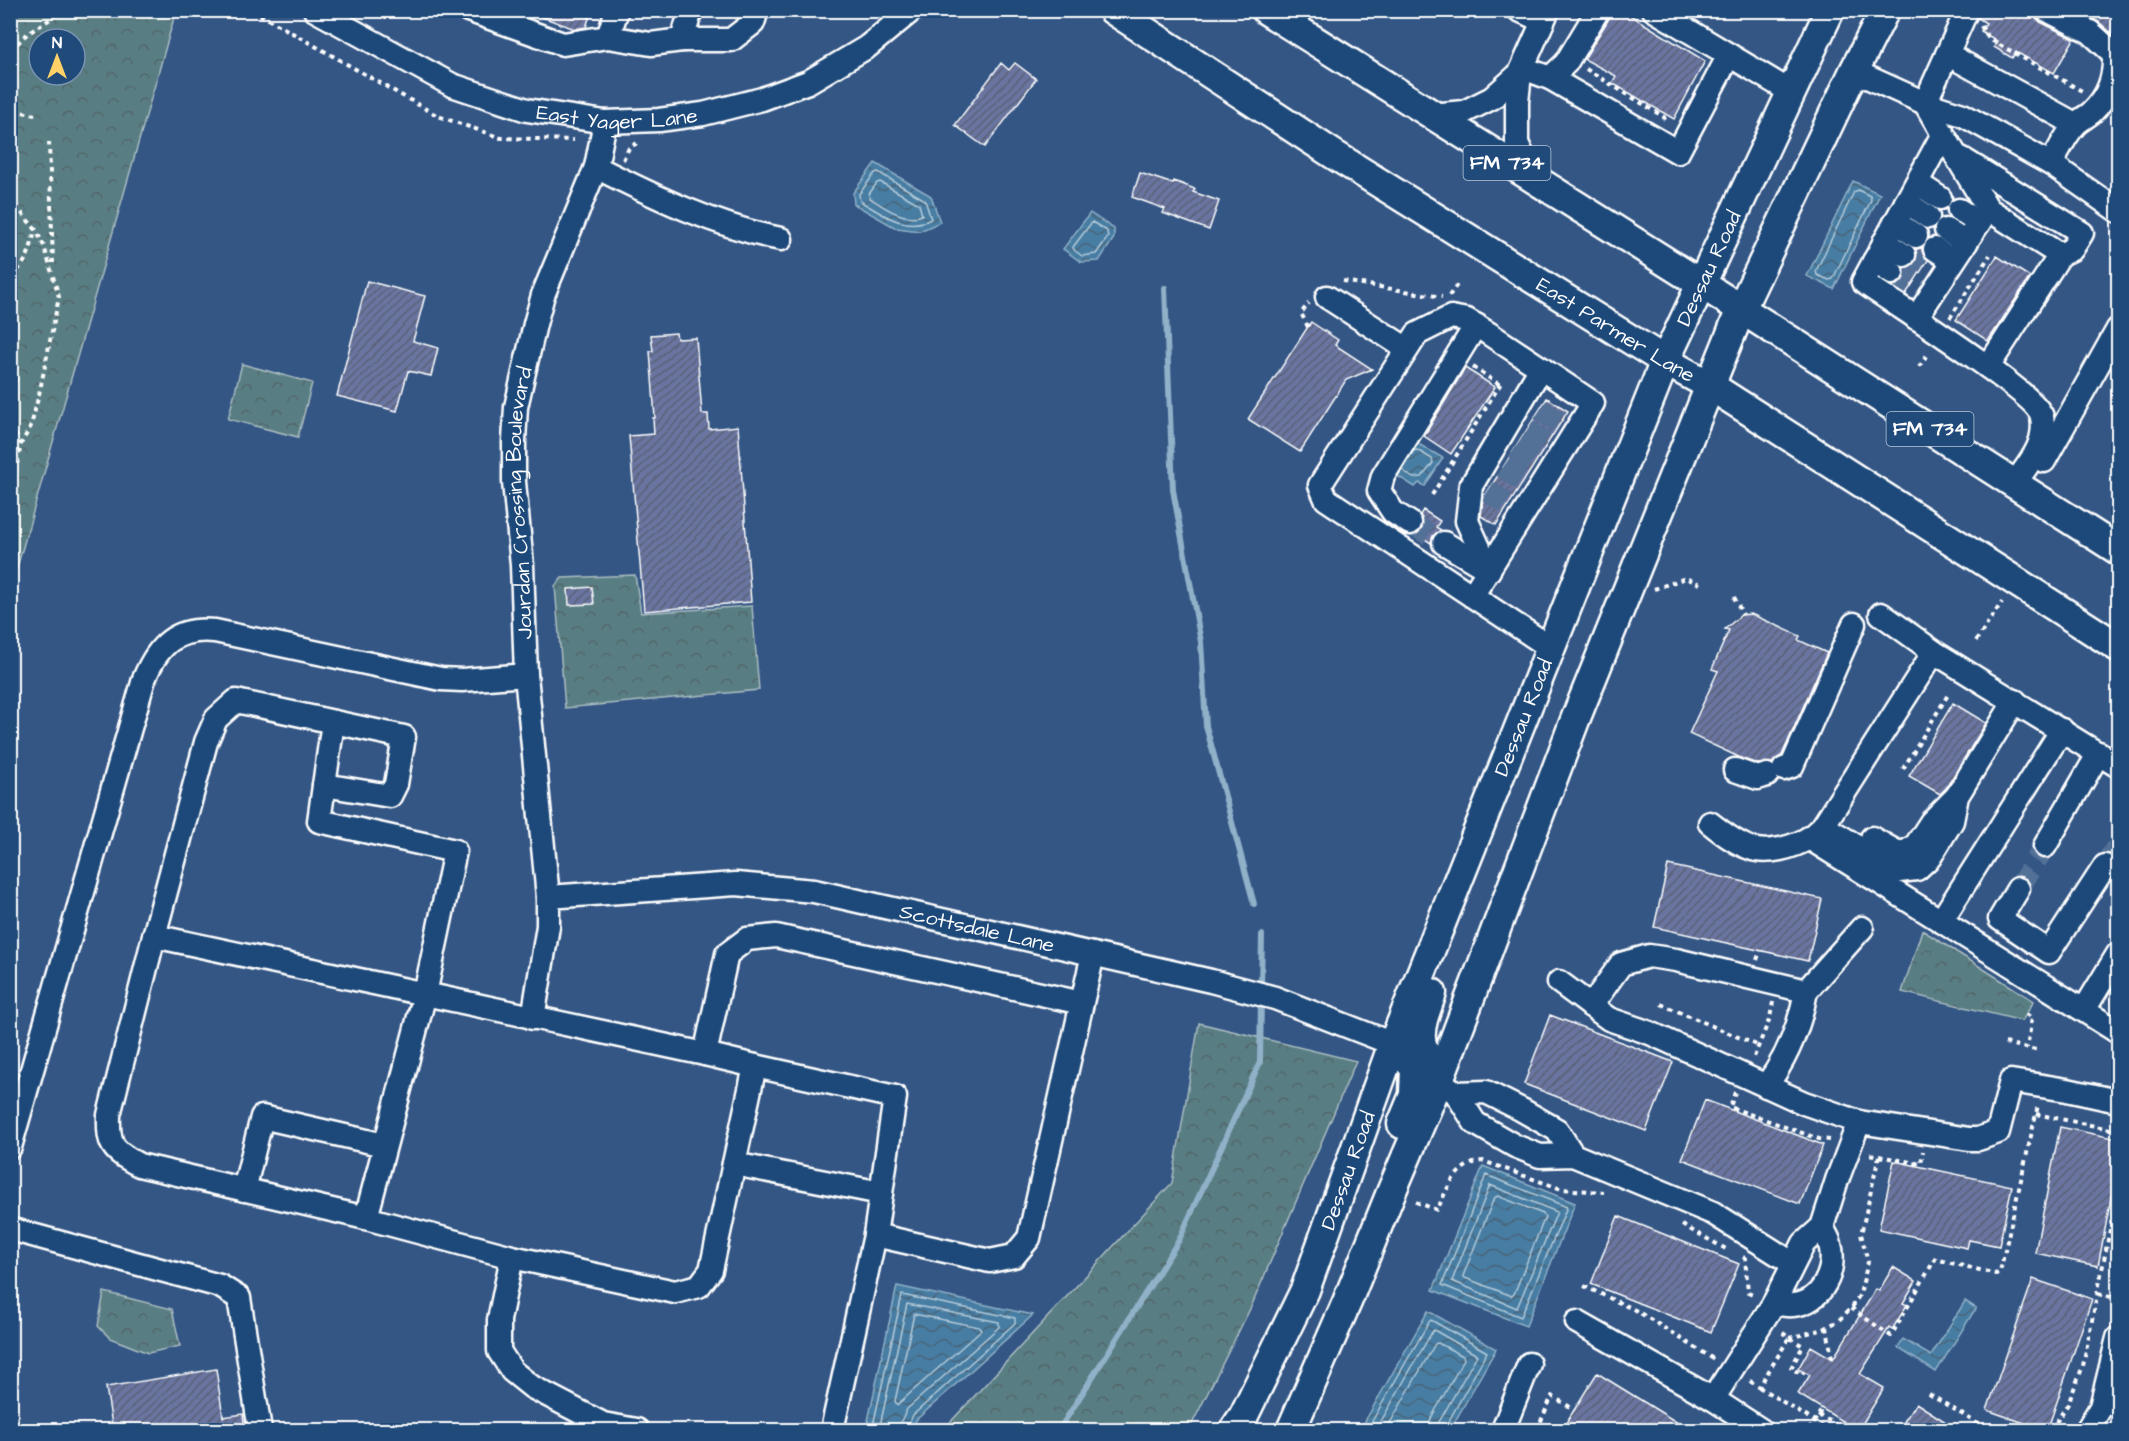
<svg xmlns="http://www.w3.org/2000/svg" width="2129" height="1441" viewBox="0 0 2129 1441" font-family="'Architects Daughter',sans-serif">
<defs>
<pattern id="forest-crowns" width="20" height="18" patternUnits="userSpaceOnUse" patternTransform="scale(1.5)"><rect width="20" height="18" fill="#587e84"/><path d="M2 6a3 3 0 1 1 6 0M12 15a3 3 0 1 1 6 0" fill="none" stroke="#526568"/></pattern>
<pattern id="water-waves" width="16" height="10" patternUnits="userSpaceOnUse" patternTransform="scale(1.5)"><rect width="16" height="10" fill="#467da3"/><path d="M0 5q4-4 8 0t8 0" fill="none" stroke="#496478"/></pattern>
<pattern id="building-hatch" width="6" height="6" patternUnits="userSpaceOnUse" patternTransform="scale(1.5)"><rect width="6" height="6" fill="#6975a0"/><path d="M-1 1l2-2M0 6l6-6M5 7l2-2" fill="none" stroke="#5a6076"/></pattern>
</defs>
<rect width="100%" height="100%" fill="#345685"/>
<filter id="ink" filterUnits="userSpaceOnUse"><feTurbulence type="fractalNoise" baseFrequency=".0167" numOctaves="2"/><feDisplacementMap in="SourceGraphic" scale="12" xChannelSelector="R" yChannelSelector="G"/><feConvolveMatrix kernelMatrix="1 2 1 2 8 2 1 2 1" color-interpolation-filters="sRGB"/></filter>
<g filter="url(#ink)">
<!-- forest -->
<path fill="url(#forest-crowns)" stroke="#acbec2" stroke-width="1.5" fill-rule="evenodd" d="M11,10L176,11L11,589L10,11ZM39,39H75V75H39Z
M242,364L312,383L298,437L228,419Z
M635,575L641,613L752,606L759,690L565,708L555,586L562,578Z
M1922,930L2034,1001L2022,1021L1902,992Z
M1199,1023L1356,1061L1251,1307L1189,1430H943L1172,1183Z
M104,1292L172,1309L180,1346L148,1353L110,1338L98,1326Z"/>
<!-- water -->
<path fill="url(#water-waves)" stroke="#90b1c8" stroke-width="1.5" d="M875,163L931,196L940,222L920,231L896,228L854,204L853,193Z
M1853,181L1880,194L1834,289L1807,276Z
M1090,213L1114,229V238L1099,261L1081,262L1063,249Z
M1413,441L1443,458L1425,486L1419,483L1415,487L1396,475Z
M1483,1166L1575,1203L1526,1326L1433,1290Z
M897,1286L1033,1315L917,1419L911,1430H866Z
M1965,1301L1976,1308L1936,1372L1898,1348L1903,1339L1931,1356Z
M1428,1311L1496,1349L1450,1430H1360Z"/>
<g fill="none" stroke-linecap="round" stroke-linejoin="round">
<!-- shore -->
<path stroke="#b5cbda" stroke-width="1.5" d="M878,172L925,200L931,219C905,232 882,214 860,201L859,194L875,173Z
M880,182L919,204L922,215C904,222 884,207 870,198L869,194L877,183Z
M1858,190L1870,196L1871,200L1833,279L1829,280L1817,275L1816,271L1854,192Z
M1092,222L1107,231L1108,237L1096,254L1082,256L1074,250L1073,247Z
M1402,470L1413,478L1422,477L1433,463L1432,459L1417,450L1413,451
M1486,1175L1567,1207L1521,1317L1442,1285Z
M1490,1185L1557,1212L1517,1308L1452,1281Z
M1498,1196L1543,1214L1545,1217L1514,1294L1512,1296L1465,1278L1463,1276L1494,1198Z
M914,1314L979,1327L981,1330L897,1405L895,1401Z
M872,1430L902,1295L1015,1318V1323L913,1415L906,1430
M879,1430L907,1304L999,1322V1327L907,1409L900,1423L899,1430
M1367,1430L1429,1322L1431,1320L1487,1352L1446,1426L1445,1430
M1376,1430L1432,1332L1434,1330L1477,1355L1439,1422L1438,1430
M1386,1430L1435,1344L1438,1343L1463,1356L1464,1359L1431,1418L1429,1430"/>
<!-- stream -->
<path stroke="#90b1c8" stroke-width="6" d="M1165,288L1173,490L1201,642L1206,726L1254,904
M1261,988L1262,935
M1059,1430L1179,1240L1260,1062L1261,998"/>
</g>
<!-- building -->
<path fill="url(#building-hatch)" stroke="#fff" stroke-width="1.5" d="M531,10H592L586,27L575,29L531,13Z
M1611,10H1622L1705,61L1674,119L1612,83L1616,76L1584,59L1610,17Z
M1980,10H2034L2035,17L2040,22L2074,39L2054,73L2016,52L2012,58L1994,47L1997,41L1981,31L1986,23L1978,18Z
M2078,10H2118V39L2099,22Z
M1001,63L1009,70L1015,63L1036,79L985,147L955,125Z
M1140,173L1173,184L1174,181L1195,189L1193,192L1219,201L1209,230L1163,213L1165,209L1132,197Z
M1922,248L1923,255L1928,260L1906,294L1893,286L1903,281L1905,274L1904,268L1915,263L1917,256L1916,249Z
M1997,256L2030,277L1988,341L1956,320Z
M367,281L425,296L413,341L438,348L431,376L408,371L397,411L337,396Z
M1311,322L1338,340L1335,345L1372,369L1346,380L1300,452L1248,419Z
M676,333L677,339L696,338L702,414H708L709,429L738,426L751,602L644,611L629,436L654,434L653,418H655L650,351H653L651,335Z
M1465,368L1495,387L1451,454L1424,436Z
M1547,398L1568,411L1496,525L1481,516L1483,499Z
M1423,510L1440,521L1436,527L1441,530L1433,536L1431,543L1417,534L1423,524L1420,515Z
M592,587L594,604L569,605L568,589Z
M1751,614L1800,636L1798,640L1827,653L1782,755L1772,763L1758,764L1743,759L1689,734L1718,671L1712,669L1729,630L1725,629L1741,615Z
M1953,703L1986,723L1946,788L1940,794L1909,776Z
M1668,865L1822,899L1808,961L1654,927Z
M1550,1015L1673,1062L1646,1131L1524,1084Z
M1705,1100L1823,1145L1800,1204L1682,1159Z
M2060,1127L2118,1139V1161L2098,1266L2035,1253Z
M1894,1161L2012,1186L1999,1246L1969,1240L1967,1248L1879,1229Z
M1618,1216L1739,1264L1711,1332L1591,1284Z
M1893,1267L1916,1281L1903,1303L1907,1305L1892,1330L1889,1328L1860,1374L1884,1388L1858,1431L1798,1394L1810,1375L1798,1369L1811,1346L1833,1359L1876,1289L1879,1291Z
M2033,1279L2092,1299L2047,1431L1987,1410Z
M216,1369L223,1417L243,1414L245,1431H113L106,1387Z
M1597,1373L1691,1431H1561Z
M1916,1403L1960,1431H1898Z"/>
<g fill="none" stroke-linecap="round" stroke-linejoin="round">
<!-- minor-tunnel -->
<path stroke="#526f97" stroke-width="22" stroke-dasharray="22 11" stroke-linecap="butt" d="M1904,255L1923,268
M1892,273L1911,286
M1540,410L1560,423
M1527,430L1548,444
M1515,448L1535,462
M1503,467L1523,481
M1488,491L1509,505
M1410,523L1444,543
M2105,866L2118,845
M2018,889L2045,846"/>
<defs>
<g id="minor">
<path id="s1" d="M315,10L452,85L527,110L605,122L659,120L703,114L762,99L808,82L867,47L912,10"/>
<path d="M468,10L563,44L608,37L651,44L682,40H731L753,23L757,10"/>
<path d="M1519,10L1543,21"/>
<path d="M1654,10L1791,92"/>
<path d="M1967,10L1925,103L1943,134L1863,282C1890,301 2038,394 2042,417C2047,444 2029,463 2015,483"/>
<path d="M2047,10L2090,32L2114,54C2115,77 2109,96 2091,113C2086,117 2080,120 2076,124C2065,135 2058,152 2051,164"/>
<path d="M608,37L617,10"/>
<path d="M682,40L691,10"/>
<path d="M1947,54L2075,124"/>
<path d="M1523,68L1550,78L1678,152L1729,55"/>
<path d="M1854,71L1925,103L1963,115L2051,164L2118,211"/>
<path d="M1550,78L1566,63L1598,10"/>
<path d="M1431,115L1464,112L1492,98L1520,73"/>
<path d="M1943,134L1988,209L2060,255L1988,367"/>
<path d="M1961,158L2082,233L2072,249L2060,255"/>
<path d="M596,167C653,196 718,227 781,239"/>
<path d="M1534,180L1517,143V102L1520,73L1548,10"/>
<path d="M1917,183L1940,198"/>
<path d="M1906,202L1928,217"/>
<path d="M1959,210L1979,223"/>
<path d="M1895,222L1916,236"/>
<path d="M1946,230L1966,243"/>
<path d="M1884,242L1904,255"/>
<path d="M1935,249L1953,261"/>
<path d="M1874,261L1892,273"/>
<path d="M1327,297L1407,349"/>
<path d="M1916,318L1988,209"/>
<path d="M2044,461L2118,329"/>
<path d="M1410,523L1393,512L1379,491L1383,476L1476,325"/>
<path d="M1444,543L1489,570"/>
<path d="M1489,570L1467,521L1471,486L1541,368"/>
<path d="M1472,596L1593,403L1488,333L1467,320L1451,317L1417,334L1320,485L1326,499L1551,648"/>
<path d="M1934,652L2118,766"/>
<path d="M333,722L319,821L455,851L425,994L154,936L109,1115C108,1146 112,1150 139,1165L366,1218"/>
<path d="M1784,769L1792,766L1854,624"/>
<path d="M1735,770L1758,778L1767,775"/>
<path d="M1710,823C1722,832 1735,843 1750,848C1767,855 1794,847 1809,838C1814,835 1819,829 1823,826L1934,652L1881,614"/>
<path d="M1823,826L1899,871L1917,869L1930,857L1952,821L1957,796L2015,701"/>
<path d="M1809,838L2118,1032"/>
<path d="M1872,838L1895,851L1905,853L1916,845L1931,822L1956,797"/>
<path d="M2045,846L2099,753"/>
<path d="M2018,889L2000,919L2049,952L2105,866"/>
<path id="s2" d="M548,897L736,884L814,891L1211,981L1275,998L1393,1044"/>
<path d="M1941,921L2062,730"/>
<path d="M154,936L206,742L216,719L236,701L404,737L396,784L390,796L324,785"/>
<path d="M1559,982L1609,1019L1650,1033L1804,1103L1859,1122"/>
<path d="M1806,991L1862,928"/>
<path d="M1591,1006L1621,964L1649,956L1676,960L1806,991C1800,1026 1787,1058 1766,1086"/>
<path d="M2084,1010L2118,954"/>
<path id="s3" d="M533,1018L548,926V897L526,675L522,565L514,482V441L516,407L535,324L543,295L596,167L605,122"/>
<path d="M755,1066L895,1097L875,1235"/>
<path d="M1439,1080L1456,1093L1475,1123L1515,1146L1540,1156L1573,1155L1713,1213L1792,1263"/>
<path d="M1456,1093L1486,1092L1522,1110L1557,1130L1573,1155"/>
<path d="M10,1147L144,679C158,645 176,627 215,631L441,679L462,680L526,675"/>
<path d="M734,1164L881,1193"/>
<path d="M244,1190L262,1117L384,1145"/>
<path d="M10,1229L220,1286L239,1298L260,1430"/>
<path d="M512,1257L675,1292L699,1286L711,1270L755,1066L705,1054"/>
<path d="M1774,1303C1780,1304 1787,1306 1793,1305C1822,1303 1837,1270 1830,1244C1829,1239 1825,1233 1822,1227"/>
<path d="M1577,1322L1713,1399"/>
<path d="M637,1430L603,1424L532,1387L512,1371L499,1351V1320L512,1257L366,1218L425,994L705,1054L727,954L747,939L776,936L1082,1003"/>
<path d="M832,1430L875,1235L990,1261L1014,1256L1029,1238L1093,954"/>
<path d="M1503,1430L1529,1364"/>
<path d="M1761,1430L1713,1399L1774,1303L1804,1243L1822,1227L1837,1180L1859,1122L1969,1139H1978L1998,1132L2011,1081L2067,1090L2118,1101"/>
<path d="M2087,1430L2101,1407L2118,1338"/>
</g>
<g id="major">
<path id="s4" d="M1113,10L1333,154L1665,361L1709,385L2118,647"/>
<path d="M1266,10L1741,309L2118,550"/>
<path d="M1432,993C1416,1036 1416,1041 1439,1080"/>
<path d="M1393,1044L1415,1068L1414,1095L1402,1124"/>
<path id="s5" d="M1234,1430L1244,1415L1305,1290L1393,1044L1665,361L1830,10"/>
<path d="M1291,1430L1347,1302L1390,1195L1439,1080L1575,720L1741,309L1854,71L1885,10"/>
</g>
</defs>
<!-- minor casing -->
<use href="#minor" stroke="#fff" stroke-width="27"/>
<!-- major casing -->
<use href="#major" stroke="#fff" stroke-width="33"/>
<!-- path -->
<path stroke="#fff" stroke-width="4" stroke-dasharray="4.5 4.5" stroke-linecap="butt" d="M252,10L438,116L501,138L574,140
M1981,26L1989,39L2082,91
M10,60C19,29 41,31 60,10
M1586,69L1664,117L1665,120
M10,118L14,110L35,115
M49,142L53,263
M10,147L13,155L10,167
M623,160L629,148L637,143
M10,199L36,230L44,246L59,297L40,390L31,426L21,444L10,501
M10,276C26,267 31,248 35,231
M1343,281L1442,297
M1449,296L1459,282
M1950,318L1990,255
M1308,327L1301,313L1309,303
M10,352L16,378L10,405
M1473,367L1500,385
M1919,367L1928,353
M10,426L21,444
M1432,495L1501,383
M1654,589L1686,578L1700,584
M1734,597L1743,615
M1976,641L2002,602
M1903,769L1949,693
M1757,960L1760,951
M1661,1004L1759,1046
M2026,1014L2032,1018L2027,1048
M2005,1043L2040,1051
M1754,1057L1770,1018L1773,1002
M1735,1092L1730,1107L1819,1139L1830,1140
M2036,1114L2115,1130L2118,1132
M1879,1156L1921,1164L1923,1151
M1416,1202L1437,1210C1448,1188 1455,1164 1483,1161L1561,1189L1604,1192
M1682,1225L1726,1249
M1743,1257L1745,1258L1748,1292L1755,1295
M1584,1286L1637,1311L1715,1360
M2098,1294L2114,1298
M1851,1308L1891,1336L1935,1259L1996,1274L2000,1272L2038,1105
M1827,1327L1832,1359
M1789,1338L1824,1329L1838,1321L1853,1306L1860,1294L1868,1262L1861,1234L1879,1156L1869,1154
M1790,1338L1803,1346L1791,1368L1802,1375L1804,1372
M1750,1381L1759,1387L1789,1338L1782,1332
M1759,1387L1828,1430
M1929,1394L1988,1430
M1818,1415L1846,1430L1848,1425
M1537,1430L1552,1396L1575,1410
M1809,1430L1822,1409
M2051,1430L2068,1404L2083,1366L2118,1189"/>
<!-- minor -->
<use href="#minor" stroke="#1f4a7a" stroke-width="22"/>
<!-- major -->
<use href="#major" stroke="#1f4a7a" stroke-width="28"/>
</g>
</g>
<g text-anchor="middle" dominant-baseline="central" stroke-width="4.5" stroke-linejoin="round" paint-order="stroke">
<!-- shield labels -->
<g fill="#1f4a7a" stroke="#bcc9d7" stroke-width="1.5">
<rect x="1463.5" y="146" width="87" height="34" rx="4.5"/>
<rect x="1886.5" y="412" width="87" height="34" rx="4.5"/>
</g>
<g font-size="20" font-weight="bold" fill="#fff">
<text x="1507" y="163">FM 734</text>
<text x="1930" y="429">FM 734</text>
</g>
<!-- street labels -->
<g font-size="21" fill="#fff" stroke="#1f4a7a">
<text stroke="none"><textPath href="#s1" startOffset="326">East Yager Lane</textPath></text>
<text stroke="none"><textPath href="#s5" startOffset="1256">Dessau Road</textPath></text>
<text stroke="none"><textPath href="#s4" startOffset="596">East Parmer Lane</textPath></text>
<text stroke="none"><textPath href="#s3" startOffset="518">Jourdan Crossing Boulevard</textPath></text>
<text stroke="none"><textPath href="#s5" startOffset="770">Dessau Road</textPath></text>
<text stroke="none"><textPath href="#s2" startOffset="434">Scottsdale Lane</textPath></text>
<text stroke="none"><textPath href="#s5" startOffset="284">Dessau Road</textPath></text>
</g>
</g>
<!-- margin -->
<rect width="2129" height="1441" fill="none" stroke="#1f4a7a" stroke-width="36"/>
<rect x="18" y="18" width="2093" height="1405" fill="none" stroke="#fff" stroke-width="2" filter="url(#ink)"/>
<!-- north arrow -->
<g transform="translate(57 57)"><circle r="28" fill="#1f4a7a" stroke="#7992af" stroke-width="1.5"/>
<path d="M0-4.5L10 22L0 15L-10 22Z" fill="#ffd166"/>
<text y="-9" font-size="16" font-weight="bold" text-anchor="middle" fill="#ffffff">N</text>
</g>
</svg>
